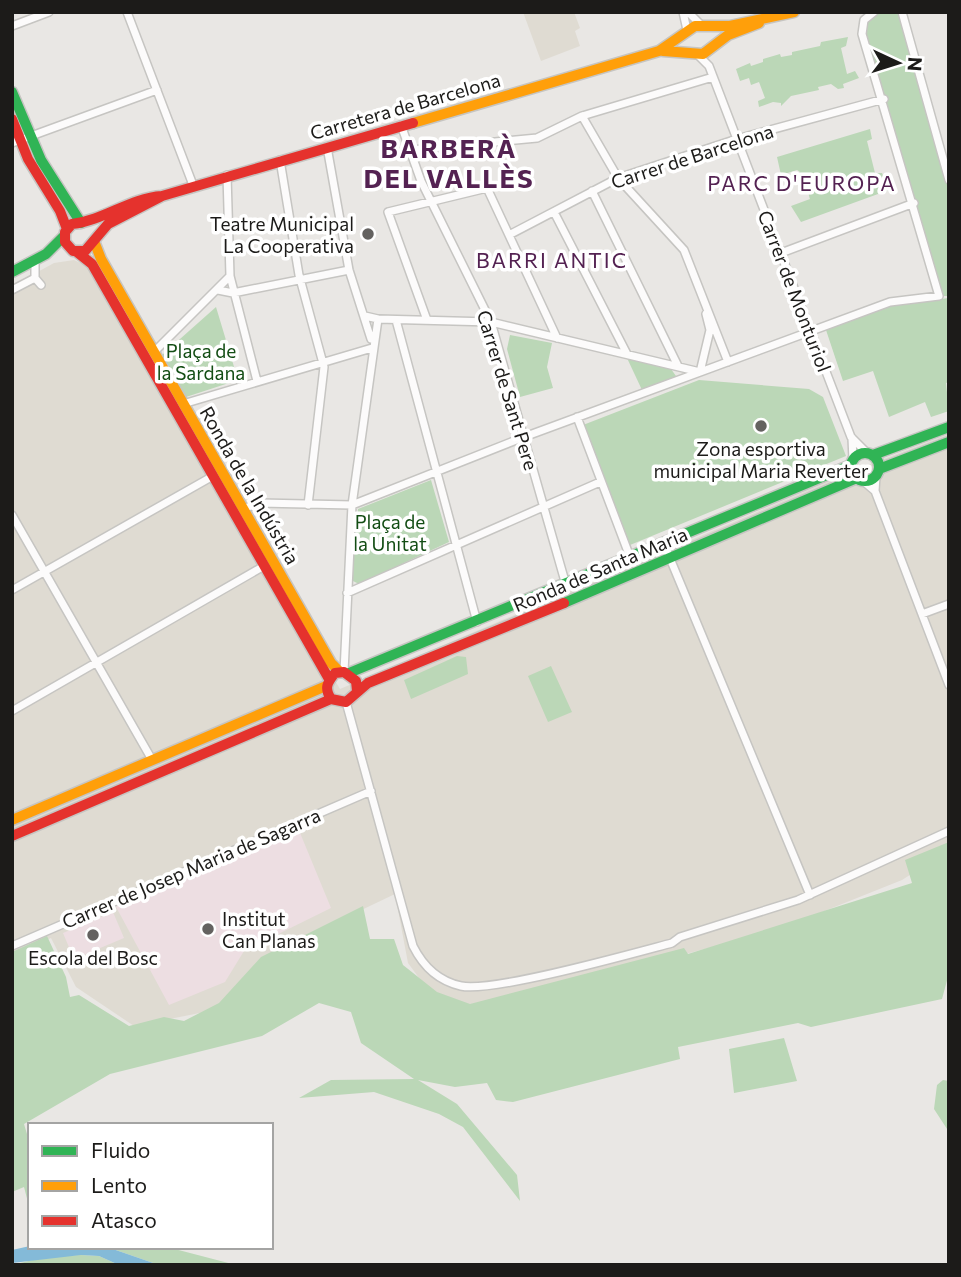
<svg xmlns="http://www.w3.org/2000/svg" width="961" height="1277" viewBox="0 0 961 1277" font-family="Commissioner,sans-serif">
<rect width="100%" height="100%" fill="#e9e7e4"/>
<!-- built -->
<path fill="#dfdbd2" d="M523,12H574L580,28L575,31L580,46L541,61Z
M74,260L89,267L340,689L865,466L949,434V850L902,880L777,930L476,1009L443,1001L425,986L408,963L395,894L265,956L220,1009L134,1026L76,987L51,938L12,955V286L54,263Z"/>
<!-- education -->
<path fill="#eddee2" d="M298,828L331,908L244,951L225,982L169,1005L115,905Z
M113,912L124,938L74,959L63,933Z"/>
<!-- green -->
<path fill="#bbd7b7" d="M874,12H902L949,180V296H939L862,34L864,20Z
M848,37L846,46L841,48L847,74L855,71L859,78L843,84L844,88L838,89L831,84L818,87L819,90L791,96L781,106V103L773,102L759,107L758,101L765,98L759,82L751,85L749,78L740,81L736,69L750,63L751,66L763,62V59L780,54L781,57L792,55V52L820,46L821,42Z
M870,129L872,139L867,141L875,173H882L889,190L801,222L791,206L810,199C808,193 806,174 797,170L781,175L777,157Z
M949,298V382L946,383L949,411L931,417L925,402L889,417L873,371L843,381L826,330L897,304Z
M216,307L238,380L186,397L162,355Z
M510,335L552,343L547,367L553,388L520,397L507,349Z
M627,358L671,369L676,376L674,379L642,390Z
M699,380L809,389L823,397L846,456L630,545L583,425Z
M431,480L449,542L359,584L351,580L358,509Z
M457,656L466,657L468,674L411,699L404,680Z
M551,666L572,712L548,722L528,676Z
M949,842V973L942,999L811,1027L798,1023L678,1047L680,1059L513,1102L496,1100L487,1083L455,1087L418,1080L457,1104L517,1175L520,1201L463,1127L439,1114L374,1092L299,1098L331,1080L414,1079L361,1043L351,1012L319,1003L262,1036L110,1074L24,1124L30,1144V1210L24,1187L12,1192V952L47,936L66,977L70,997L79,995L129,1026L164,1017L184,1021L219,1003L261,957L363,906L370,939H394L403,965L437,992L470,1004L684,948L688,954L912,883L905,860Z
M784,1038L797,1081L734,1093L729,1049Z
M943,1080L949,1081V1132L934,1109L937,1085Z
M107,1247H167L236,1265H159Z
M81,1255L99,1256L119,1265H12L49,1256Z"/>
<!-- water -->
<path fill="#84bad8" d="M30,1246L107,1247L159,1265H119L99,1256L81,1255L12,1263V1250Z"/>
<g fill="none" stroke-linecap="round" stroke-linejoin="round">
<defs>
<path id="street" d="M127,12L193,185
M683,12L687,30
M688,12L701,25
M902,12L949,180
M12,26L49,12
M698,55L709,66L851,437L866,452
M582,116L618,178L684,250L728,362
M401,125L421,181L491,322L566,585
M12,143L157,90
M327,147L349,270L371,339
M412,150L537,138L582,116L713,77
M280,160L299,275L324,367L308,505
M227,175L230,276L257,381
M592,191L678,366
M554,212L627,354
M509,235L618,178L737,139L884,99
M781,253L914,203
M35,260V278L41,285
M12,290L35,278
M218,290L233,293L349,270
M378,319L491,322L700,372
M396,320L477,622
M427,320L388,212L487,188L557,338
M154,352L229,277
M700,372L710,330L706,314
M183,404L372,348
M577,417L630,557
M852,438L853,460
M862,480L875,491L949,685
M875,491L876,476
M242,509L260,503L352,505L524,437L890,302L939,296L862,34L864,20L874,12
M12,515L151,758
M664,544L810,895
M12,590L213,476
M347,593L600,482
M922,614L949,604
M344,672L352,505L378,319L365,316
M346,702L413,946C423,966 438,981 461,986C492,993 634,953 672,943L680,937L798,900L949,831
M12,711L264,566
M12,946L371,791"/>
<path id="fast" d="M12,92L41,160L81,223
M12,272L46,254L64,236
M851 467a14 14 0 1 1 28 0a14 14 0 1 1-28 0Z
M873,455L949,427
M879,469L949,442
M564,603L857,478
M349,673L851,465"/>
<path id="slow" d="M663,51L703,54L728,35L759,23
M413,123L659,51L695,26H730L794,12
M94,241L101,259L331,663L340,672
M12,820L326,686"/>
<path id="jam" d="M12,119L28,159L60,211L67,229
M162,196L108,224L85,251H73L65,242V232L72,224C105,220 130,198 162,196L413,123
M77,252L92,264L329,679
M357,691L356,681L344,672L335,673C327,683 324,688 331,699L346,702L368,683L564,603
M12,836L331,699"/>
</defs>
<!-- street casing -->
<use href="#street" stroke="#c6c5c2" stroke-width="10"/>
<!-- fast casing -->
<use href="#fast" stroke="#c6c5c2" stroke-width="13"/>
<!-- slow casing -->
<use href="#slow" stroke="#c6c5c2" stroke-width="13"/>
<!-- jam casing -->
<use href="#jam" stroke="#c6c5c2" stroke-width="13"/>
<!-- street -->
<use href="#street" stroke="#fcfbfb" stroke-width="7"/>
<!-- fast -->
<use href="#fast" stroke="#30b455" stroke-width="10"/>
<!-- slow -->
<use href="#slow" stroke="#ff9f0a" stroke-width="10"/>
<!-- jam -->
<use href="#jam" stroke="#e5322d" stroke-width="10"/>
</g>
<!-- markers -->
<g fill="#646260" stroke="#fff" stroke-width="2.5">
<circle cx="368" cy="234" r="7"/>
<circle cx="761" cy="426" r="7"/>
<circle cx="208" cy="929" r="7"/>
<circle cx="93" cy="935" r="7"/>
</g>
<g text-anchor="middle" dominant-baseline="central" stroke-width="7" stroke-linejoin="round" paint-order="stroke">
<!-- street labels -->
<g font-size="19" fill="#1c1b19" stroke="#fff">
<text transform="translate(405 106) rotate(-16)">Carretera de Barcelona</text>
<text transform="translate(692 156) rotate(-18)">Carrer de Barcelona</text>
<text transform="translate(795 291) rotate(69)">Carrer de Monturiol</text>
<text transform="translate(508 390) rotate(73)">Carrer de Sant Pere</text>
<text transform="translate(250 485) rotate(60)">Ronda de la Indústria</text>
<text transform="translate(600 569) rotate(-23)">Ronda de Santa Maria</text>
<text transform="translate(191 868) rotate(-23)">Carrer de Josep Maria de Sagarra</text>
</g>
<!-- poi labels -->
<g font-size="19" fill="#1c1b19" stroke="#fff">
<text x="354" y="223" text-anchor="end">Teatre Municipal<tspan x="354" dy="22">La Cooperativa</tspan></text>
<text x="761" y="448">Zona esportiva<tspan x="761" dy="22">municipal Maria Reverter</tspan></text>
<text x="222" y="918" text-anchor="start">Institut<tspan x="222" dy="22">Can Planas</tspan></text>
<text x="93" y="957">Escola del Bosc</text>
</g>
<!-- park labels -->
<g font-size="19" fill="#134d14" stroke="#fff">
<text x="201" y="350">Plaça de<tspan x="201" dy="22">la Sardana</tspan></text>
<text x="390" y="521">Plaça de<tspan x="390" dy="22">la Unitat</tspan></text>
</g>
<!-- neighbourhood labels -->
<g font-size="21" letter-spacing="2" fill="#542252" stroke="#fff">
<text x="802" y="182">PARC D'EUROPA</text>
<text x="552" y="259">BARRI ANTIC</text>
</g>
<!-- district labels -->
<g font-size="26" font-weight="bold" letter-spacing="2" fill="#542252" stroke="#fff">
<text x="449" y="147">BARBERÀ<tspan x="449" dy="30">DEL VALLÈS</tspan></text>
</g>
</g>
<!-- border -->
<rect width="961" height="1277" fill="none" stroke="#1c1b19" stroke-width="28"/>
<!-- legend -->
<rect x="28" y="1123" width="245" height="126" fill="#ffffff" stroke="#a4a4a3" stroke-width="2"/>
<rect x="42" y="1146" width="35" height="10" fill="#30b455" stroke="#a4a4a3" stroke-width="2"/>
<text x="91" y="1158" font-size="21" fill="#1c1b19">Fluido</text>
<rect x="42" y="1181" width="35" height="10" fill="#ff9f0a" stroke="#a4a4a3" stroke-width="2"/>
<text x="91" y="1193" font-size="21" fill="#1c1b19">Lento</text>
<rect x="42" y="1216" width="35" height="10" fill="#e5322d" stroke="#a4a4a3" stroke-width="2"/>
<text x="91" y="1228" font-size="21" fill="#1c1b19">Atasco</text>
<!-- north arrow -->
<g transform="translate(898 63) rotate(94)" stroke="#ffffff" stroke-width="5" paint-order="stroke">
<path d="M0-5L12 26L0 18L-12 26Z" fill="#1c1b19"/>
<text y="-10" font-size="19" font-weight="bold" text-anchor="middle" fill="#1c1b19">N</text>
</g>
</svg>
